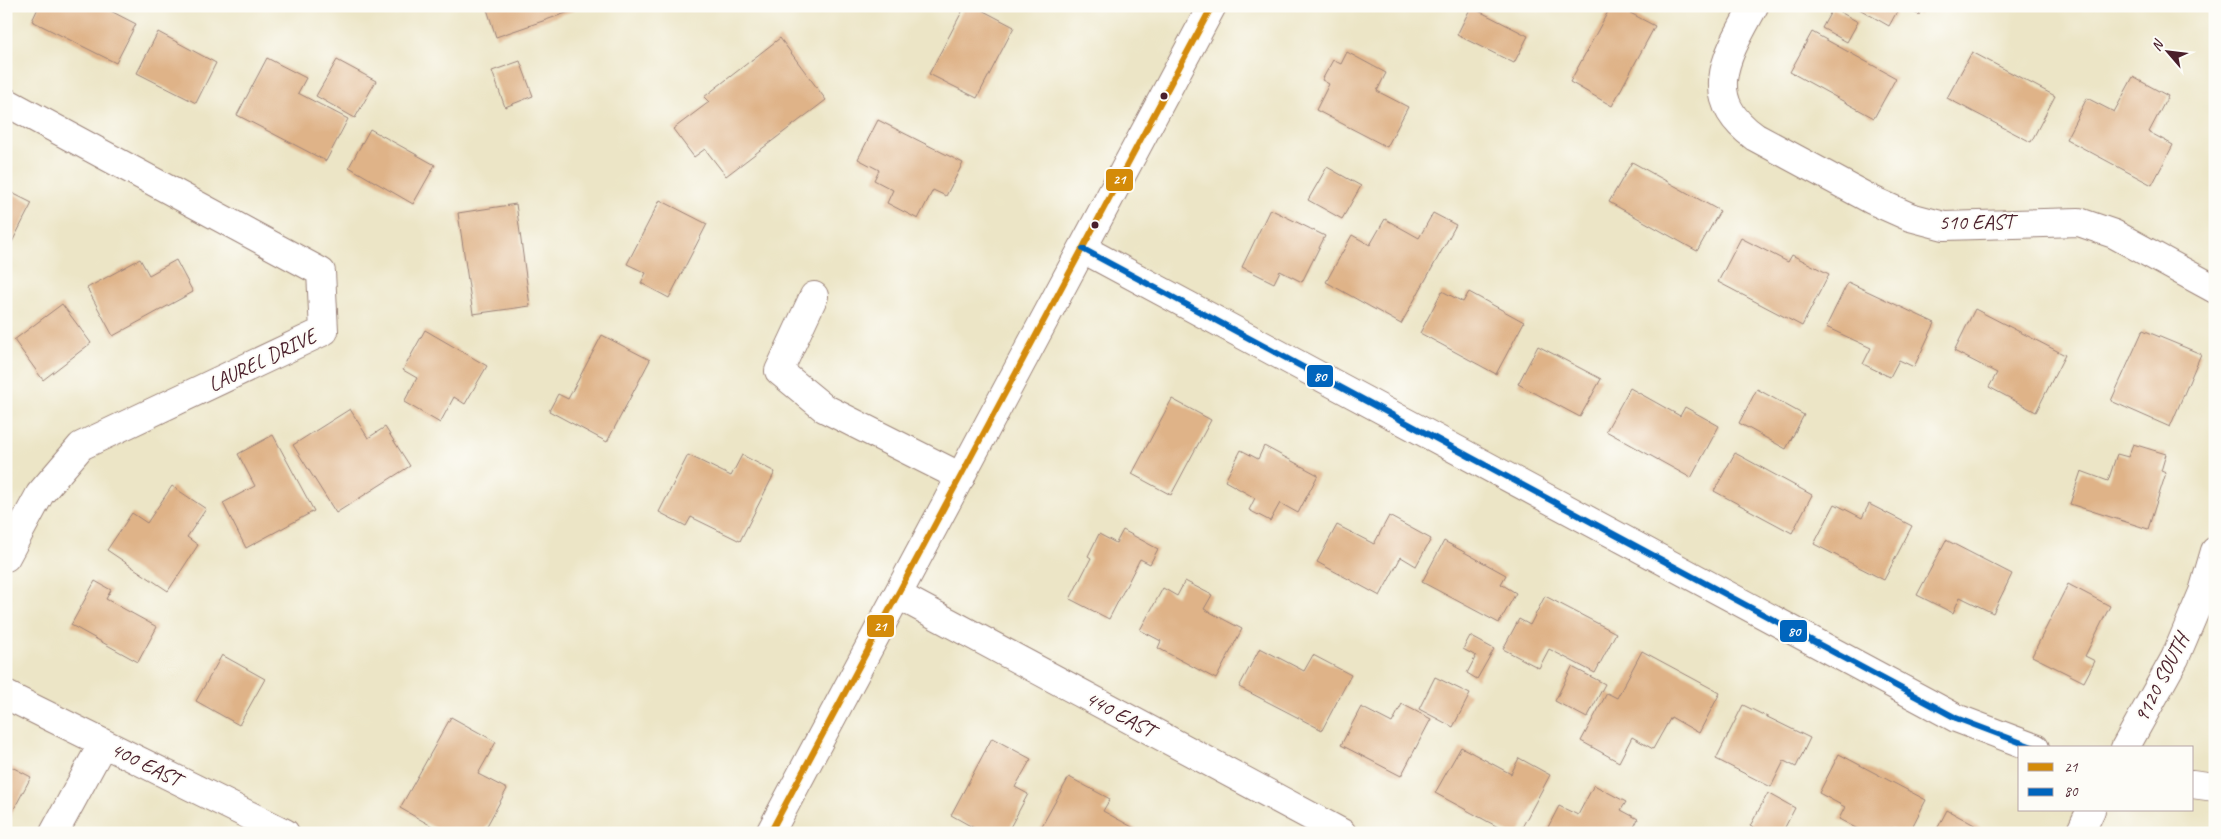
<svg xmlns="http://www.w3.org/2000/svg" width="2221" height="839" viewBox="0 0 2221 839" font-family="Caveat,sans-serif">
<rect width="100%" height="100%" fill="#fdfcf7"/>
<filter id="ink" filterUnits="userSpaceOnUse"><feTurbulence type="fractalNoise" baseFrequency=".02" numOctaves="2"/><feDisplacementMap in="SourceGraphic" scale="10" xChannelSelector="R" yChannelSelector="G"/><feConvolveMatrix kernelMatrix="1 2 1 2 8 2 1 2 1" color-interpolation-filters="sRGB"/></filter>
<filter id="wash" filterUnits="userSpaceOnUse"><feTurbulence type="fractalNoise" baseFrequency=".0096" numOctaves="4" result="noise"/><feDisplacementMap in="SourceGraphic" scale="20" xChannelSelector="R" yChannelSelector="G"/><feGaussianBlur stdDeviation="1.12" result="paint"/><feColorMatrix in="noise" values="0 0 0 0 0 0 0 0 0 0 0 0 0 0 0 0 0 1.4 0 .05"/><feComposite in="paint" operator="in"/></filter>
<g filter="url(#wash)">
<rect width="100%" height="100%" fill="#ece5c6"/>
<g id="blocks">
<!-- building -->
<path fill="#dfb388" d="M39,6H101L136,24L116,63L32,21Z
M486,6H574L575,10L496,37Z
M965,6H974L1014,27L977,98L929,74Z
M1611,6H1617L1655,26L1612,106L1570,82Z
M1854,6H1900L1889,26Z
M1903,6H1923L1919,15Z
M1471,7L1528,36L1514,63L1457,35Z
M1833,8L1858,22L1847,42L1822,28Z
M158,32L216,63L196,103L137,73Z
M1812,32L1896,78L1874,118L1790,72Z
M780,38L826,100L726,176L705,149L694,157L673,129L709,102L704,97Z
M1347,52L1386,73L1377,91L1408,107L1387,147L1316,110L1329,84L1322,80L1333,60L1341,64Z
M1972,52L2055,96L2031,142L1947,98Z
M267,58L306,78L298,93L348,119L326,161L237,115Z
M337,60L376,81L355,118L316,96Z
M520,61L533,96L505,107L492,71Z
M2133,77L2168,96L2149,132L2173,145L2152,185L2066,139L2087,98L2114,112Z
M878,120L963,163L946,196L933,190L918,219L887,203L893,190L874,180L879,170L858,159Z
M370,129L435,165L413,204L349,167Z
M1632,162L1720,211L1697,251L1609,202Z
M1327,167L1361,186L1342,219L1308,200Z
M6,190L32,203L9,248L6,246Z
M660,200L707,224L669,298L641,283L646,273L627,264Z
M516,204L530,306L473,314L458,213Z
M1270,209L1325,236L1302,282L1280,271L1274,283L1242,267Z
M1433,213L1456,225L1401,324L1326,282L1352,235L1370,245L1385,219L1419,238Z
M1741,238L1788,262L1792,255L1829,274L1802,326L1718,282Z
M140,259L149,275L176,260L193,292L113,336L87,288Z
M1848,282L1935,323L1914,367L1899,360L1890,377L1863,364L1871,348L1826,327Z
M1442,291L1463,302L1469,292L1524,322L1496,374L1420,333Z
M62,304L91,343L43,380L14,340Z
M1975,309L2065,355L2036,412L1989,387L1997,373L1954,351Z
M425,330L487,366L465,404L454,397L440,423L404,402L417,378L403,370Z
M2143,330L2201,354L2170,427L2111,401Z
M602,335L650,360L607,442L549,411L558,394L568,399Z
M1538,346L1601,379L1580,417L1518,384Z
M1630,388L1680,416L1685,407L1719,426L1691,478L1606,431Z
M1757,389L1804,415L1786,449L1739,423Z
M1172,399L1211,420L1171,495L1132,474Z
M350,409L368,438L385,427L410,466L336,513L293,445Z
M273,435L314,511L246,548L223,503L255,486L238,454Z
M2133,444L2166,454L2161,471L2166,473L2148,529L2070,504L2081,471L2108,481L2117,454L2128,457Z
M1264,446L1318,475L1298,513L1280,503L1270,521L1249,510L1255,498L1225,481L1241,450L1258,459Z
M1735,453L1812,495L1792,533L1714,491Z
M688,455L731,476L742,455L775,472L740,541L691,517L686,526L659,512Z
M172,486L206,509L187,537L198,545L168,591L107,550L132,513L147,523Z
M1835,504L1862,518L1869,504L1912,526L1884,580L1814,544Z
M1389,516L1431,539L1416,566L1401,557L1380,596L1317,562L1337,525L1374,544Z
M1123,530L1158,549L1150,564L1140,559L1109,619L1070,599L1091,558L1088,556L1099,534L1116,543Z
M1946,540L2012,574L1993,613L1960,597L1953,613L1917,595Z
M1444,541L1506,575L1501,584L1516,593L1499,623L1422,582Z
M95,581L111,590L106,599L157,627L138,662L71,625Z
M1185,581L1212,595L1204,609L1242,629L1216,679L1158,648L1161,641L1140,630L1163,588L1177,596Z
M2068,584L2110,606L2085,656L2095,661L2084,682L2032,656Z
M1545,596L1616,633L1595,673L1549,649L1539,668L1503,649L1519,619L1530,625Z
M1470,636L1494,649L1477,679L1467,673L1476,656L1463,649Z
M1260,648L1304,671L1313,655L1351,675L1322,730L1239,687Z
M1642,651L1720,693L1699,733L1671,717L1653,749L1632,737L1619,762L1581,741L1607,693L1617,698Z
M222,655L265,679L239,725L196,701Z
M1572,667L1605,684L1587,718L1555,701Z
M1435,677L1470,694L1453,727L1419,709Z
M1402,704L1431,719L1401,776L1341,745L1361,707L1392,723Z
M1743,705L1810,738L1796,767L1784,761L1771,787L1716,759Z
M451,717L496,742L478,774L507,789L483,833H444L400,808Z
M992,738L1031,759L1015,787L1028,794L1007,833H983L951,815Z
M1461,747L1511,774L1519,758L1550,775L1519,833H1509L1435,793Z
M1839,754L1926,800L1909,833H1899L1891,828L1888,833H1865L1839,819L1845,807L1819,793Z
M6,764L31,777L6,824Z
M1069,777L1110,799L1103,811L1143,833H1038Z
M1594,785L1626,802L1621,810L1638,819L1631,833H1545L1559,806L1578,815Z
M1768,793L1795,808L1782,833H1763L1750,826Z
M1947,810L1989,833H1935Z"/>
</g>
</g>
<g filter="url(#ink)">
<use href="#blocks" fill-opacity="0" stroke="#9b8278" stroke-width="1"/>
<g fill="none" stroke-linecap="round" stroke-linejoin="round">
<defs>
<path id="minor" d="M1754,6C1728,54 1699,97 1755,137L1872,200L1910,217L1944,226L2079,222L2114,234L2215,289
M6,102L321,272L324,331L81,446L40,494L6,557
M1083,249L1956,718L2035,748
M814,296L779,371L824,408L961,477
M898,595L1342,833
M6,695L285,833
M2125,748L2175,658L2203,592L2215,551
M2192,784L2215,787
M54,833L103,743
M2080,833L2091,810"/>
<path id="major" d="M770,833L1212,6"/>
</defs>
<!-- minor casing -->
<use href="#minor" stroke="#9b8278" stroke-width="30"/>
<!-- major casing -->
<use href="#major" stroke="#9b8278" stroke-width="30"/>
<!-- minor -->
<use href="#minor" stroke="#fff" stroke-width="28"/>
<!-- major -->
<use href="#major" stroke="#fff" stroke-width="28"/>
<defs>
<path id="bus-1" d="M770,833L1212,6"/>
<path id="bus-2" d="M1083,249L1956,718L2035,748"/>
</defs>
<!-- bus-1 casing -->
<use href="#bus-1" stroke="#fdfcf7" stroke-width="10"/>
<!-- bus-2 casing -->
<use href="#bus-2" stroke="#fdfcf7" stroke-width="10"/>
<!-- bus-1 -->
<use href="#bus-1" stroke="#d48b09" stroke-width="6"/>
<!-- bus-2 -->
<use href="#bus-2" stroke="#0065bd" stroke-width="6"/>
</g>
</g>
<!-- markers -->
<g fill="#4a1f2b" stroke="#fdfcf7" stroke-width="2">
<circle cx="1164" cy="96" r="4.5"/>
<circle cx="1095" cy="225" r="4.5"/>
</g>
<g text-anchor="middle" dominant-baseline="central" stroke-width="4" stroke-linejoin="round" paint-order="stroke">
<!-- street labels -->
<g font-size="21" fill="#4a1f2b" stroke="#fdfcf7">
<text x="1976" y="222">510 EAST</text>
<text transform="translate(262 360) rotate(-26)">LAUREL DRIVE</text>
<text transform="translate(2161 678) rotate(-63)">9120 SOUTH</text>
<text transform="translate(1120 714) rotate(28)">440 EAST</text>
<text transform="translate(146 764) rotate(26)">400 EAST</text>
</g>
</g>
<g stroke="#fdfcf7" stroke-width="2">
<rect x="1105" y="168" width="29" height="24" rx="5" fill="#d48b09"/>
<rect x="1306" y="364" width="28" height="24" rx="5" fill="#0065bd"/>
<rect x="866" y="614" width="29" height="24" rx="5" fill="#d48b09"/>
<rect x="1779" y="619" width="29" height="24" rx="5" fill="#0065bd"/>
</g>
<g font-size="14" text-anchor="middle" font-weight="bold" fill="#fff">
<text x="1119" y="184">21</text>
<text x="1320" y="381">80</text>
<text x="880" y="631">21</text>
<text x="1794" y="636">80</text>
</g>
<!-- margin -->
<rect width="2221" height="839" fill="none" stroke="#fdfcf7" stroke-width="25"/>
<!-- legend -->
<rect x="2018" y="746" width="175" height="65" fill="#fdfcf7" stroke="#b5a4a5"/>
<rect x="2028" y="763" width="25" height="8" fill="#d48b09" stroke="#b5a4a5"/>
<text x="2064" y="772" font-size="15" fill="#4a1f2b">21</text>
<rect x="2028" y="788" width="25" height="8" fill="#0065bd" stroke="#b5a4a5"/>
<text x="2064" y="796" font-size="15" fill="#4a1f2b">80</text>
<!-- north arrow -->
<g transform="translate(2168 52) rotate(298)" stroke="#fdfcf7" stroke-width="4" paint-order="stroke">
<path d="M0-4L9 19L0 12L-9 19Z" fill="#4a1f2b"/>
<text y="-8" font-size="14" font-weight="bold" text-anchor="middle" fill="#4a1f2b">N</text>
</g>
</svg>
